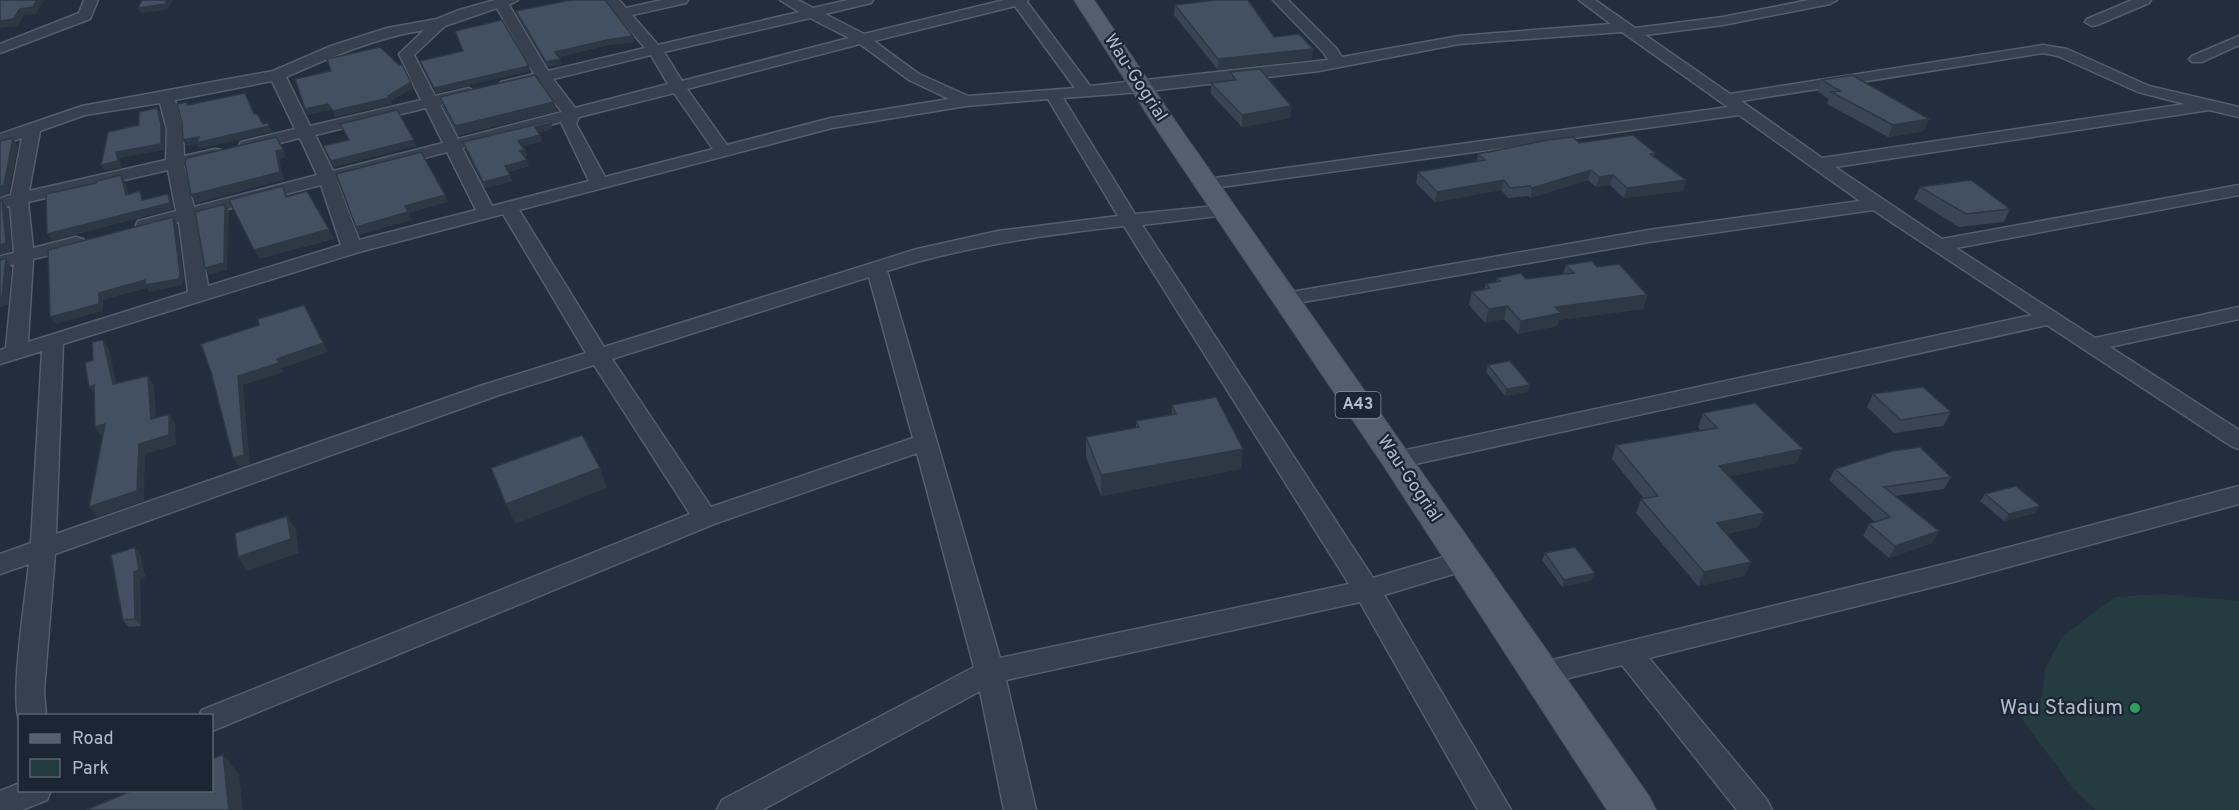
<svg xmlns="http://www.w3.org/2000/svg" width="2239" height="810" viewBox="0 0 2239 810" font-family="Overpass,sans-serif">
<rect width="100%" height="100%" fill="#222e3e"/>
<!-- green -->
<path fill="#243c3f" d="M2162,594L2239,601V810H2096L2074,789L2021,718L2042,697L2045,669L2062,637L2115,597Z"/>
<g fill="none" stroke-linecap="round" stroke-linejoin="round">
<defs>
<path id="minor" d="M84,0H98L90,19L0,53V44L79,13Z
M495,0H518L509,5L548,71L645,48L605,0H619L626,8L662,0H688L686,3L632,15L658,45L799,12L780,0H798L813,8L848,0H873L871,3L825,14L864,34L1004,0H1028L1027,2L1090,86L1328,60L1324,53L1273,0H1288L1336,48L1342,57L1459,36L1611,24L1579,0H1595L1635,28L1723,17L1809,0H1837L1830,4L1723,25L1645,35L1730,94L2043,45L2067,49L2149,86L2239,107V117L2209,110L1835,167L1942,239L2239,185V195L1956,248L2095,338L2239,307V319L2110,347L2239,430V449L2231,446L2047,325L1397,468L1389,466L1385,460L1389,454L1397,452L2032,315L1873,210L1649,242L1286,305L1279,303L1276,299L1279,295L1286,293L1649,230L1860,201L1739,115L1207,189L1201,188L1198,184L1201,180L1207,179L1728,107L1622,32L1459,44L1319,71L1141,92L1063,98L1135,214L1226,205L1232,206L1235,210L1232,214L1226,215L1142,225L1373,578L1464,551L1473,554L1477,561L1473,568L1384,595L1511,810H1478L1360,602L1006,680L1036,810H1004L980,691L762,810H717L722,800L974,667L917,453L714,524L212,731V716H199L202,710L690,514L594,365L499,395L55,554L44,691L46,716H20V722C9,701 26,594 29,564L0,574V554L31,543L42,351L0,364V350L6,348L14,264L0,268V256L14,253L10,206L0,208V198L11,195L22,138L0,145V134L82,106L273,71L331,46L387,28L437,19L459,10ZM1015,6L1075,88L968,96L919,74L874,41ZM497,8L534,74L501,82L499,85L507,90L539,82L562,112L458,139L440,105L475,96L477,93L469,88L435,96L414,55L445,26ZM810,18L849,38L682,81L664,52ZM424,30L399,54L421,100L310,126L286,77C331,57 375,38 424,30ZM860,44L909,80L949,99L831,118L727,145L687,89ZM2043,53L2058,56L2138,92L2185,104L1822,158L1741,101ZM651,55L668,84L575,108L553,79ZM272,81L295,129L241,142L239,146L241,150L247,151L300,138L317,175L194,207L184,166L221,158L224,154L221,150L215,149L184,156L183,130L175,100ZM674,93L713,149L605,177L576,124L579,117ZM1048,99L1118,216L998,231L917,249L604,347L519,210L832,128L966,106ZM160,103L167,130L166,160L29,191L40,131L85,115ZM426,108L443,143L333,171L315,135ZM561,122L589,181L492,206L462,148ZM447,152L476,210L359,240L337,181ZM168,170L176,211L138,221L136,225L138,229L145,231L179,222L188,292L28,342L33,259L83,247L86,243L83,239L76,237L33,248L28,202ZM321,185L341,245L208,286L196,217ZM503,214L586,353L483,385L56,534L63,344L359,252ZM1124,226L1349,584L1000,658L887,271C965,246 1043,235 1124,226ZM869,277L913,438L711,507L612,359Z
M2132,0H2151L2149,3L2097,25L2092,26L2085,22L2087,19Z
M2239,36V45L2202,62H2192L2189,59L2192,56Z
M2239,486V504L1953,582L1649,658L1767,800L1772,810H1737L1622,665L1540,685L1530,682L1526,674L1530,666L1540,663L1953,562Z
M20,783V790H51L47,800L22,810H0V791Z"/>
<path id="primary" d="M1074,0H1094L1178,125L1649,796L1656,810H1607L1385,468L1155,127Z"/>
</defs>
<!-- minor casing -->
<use href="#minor" stroke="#545e6c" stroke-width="3"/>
<!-- primary casing -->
<use href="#primary" stroke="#3f4957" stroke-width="2"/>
<!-- minor -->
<use href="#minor" fill="#36404e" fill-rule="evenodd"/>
<!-- primary -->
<use href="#primary" fill="#545f6e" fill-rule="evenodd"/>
</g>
<!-- wall -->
<path fill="#394554" d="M565,0H605L633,36L634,42L608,45L559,57L561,64L548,67L518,16L516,11L566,1Z
M1175,5L1274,37L1312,59L1218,70L1174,15Z
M1230,72L1291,106L1290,118L1242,127L1211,94V83L1229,81Z
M1822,80L1929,119L1923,131L1888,137L1827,104L1829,99L1817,91Z
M440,97L557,111L458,135L443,107Z
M553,129L539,132L542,141L522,146L527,156L524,157L529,166L508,172L512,181L485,188L463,142Z
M1579,143L1655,153L1654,156L1686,180L1683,191L1624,198L1610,185L1596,187L1588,180L1530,198L1528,196L1508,198L1501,190L1435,202L1416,183L1418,172L1477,161L1478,154Z
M1920,187L2010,209L2004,222L1959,227L1914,199Z
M1566,265L1597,267L1647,295L1643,309L1559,320L1557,326L1518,334L1504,319L1485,323L1469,305L1472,292L1484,289L1486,284L1496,282L1497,278L1526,279L1563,274Z
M1488,365L1530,385L1528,392L1505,396L1486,372Z
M1873,394L1951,412L1943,426L1894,433L1867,407Z
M1172,405L1241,469L1101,496L1086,457V437L1136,428V421L1172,415Z
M1703,413L1803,449L1796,463L1729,476L1764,513L1758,527L1726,534L1751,562L1744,576L1698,586L1636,513L1641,499H1644L1612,459L1616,445L1701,431L1698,427Z
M1835,469L1951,477L1944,489L1895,496L1939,531L1932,543L1889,558L1863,536L1869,524L1875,522L1829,480Z
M1985,494L2040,506L2035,513L2004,521L1980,501Z
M1545,553L1592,580L1562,587L1542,560Z
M140,554L145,577L140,579L141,626L129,627L123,620Z"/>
<!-- shaded-wall -->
<path fill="#2e3845" d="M37,0H44L36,14L24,15L17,26L0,28V21L20,9Z
M167,0H173L167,10L141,13L138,8Z
M633,36L634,42L608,45L557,58L555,52L607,40Z
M1313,49L1312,59L1218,70V59Z
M560,59L561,64L548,67L546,62Z
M529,66L531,71L436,93L434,88Z
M411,82L413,88L391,101L392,104L335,117L333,111L388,96Z
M554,102L557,111L458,135L455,126Z
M328,104L331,110L308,115L305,109Z
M1291,106L1290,118L1242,127V115Z
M157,108L161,114L165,130L164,150L119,158L122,167L105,171L101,165L116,152Z
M1929,119L1923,131L1888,137L1893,125Z
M551,123L553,129L537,133L535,127Z
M269,126L272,132L199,149L197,144L186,146L183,140Z
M540,135L542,141L520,147L518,141Z
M13,138L18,146L9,193L0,197V186Z
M414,140L416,146L334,167L331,161Z
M283,149L286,157L279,159L284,180L196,203L191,195L276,151Z
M525,150L527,156L522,157L520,151Z
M527,160L529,166L507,172L505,166Z
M1591,170L1588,180L1530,198L1532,188Z
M121,175L125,181L130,201L126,195Z
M510,175L512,181L485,188L483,182Z
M1613,175L1610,185L1596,187L1599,177Z
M1504,180L1501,190L1435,202L1437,192Z
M1686,180L1683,191L1624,198L1627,188Z
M168,194L172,200L173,209L52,241L47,234Z
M445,195L448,202L409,213L412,220L359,235L356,227L405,206Z
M2,200L8,209L12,251L0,255Z
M225,204L229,211L227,270L208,275L205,268Z
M173,217L177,224L184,280L182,285L149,292L147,288L103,300V311L55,324L50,317L99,293Z
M329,229L334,239L259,259L254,250Z
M6,258L11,267L8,305L0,307V297Z
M1647,295L1643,309L1559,320L1557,326L1518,334L1521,321L1555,307Z
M304,305L328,352L282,368L284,372L243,385L250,464L239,467L233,458L238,376L277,359Z
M1507,306L1504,319L1485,323L1489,309Z
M103,340L109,350L119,394L113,384Z
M148,376L154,385L157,429L151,419Z
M94,385L96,396L89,387Z
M1530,385L1528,392L1505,396L1507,389Z
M169,414L175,424L176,445L145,454L144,501L97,517L89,507L139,444Z
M105,424L111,434L102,437L95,427Z
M1243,449L1241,469L1101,496V475Z
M1803,449L1796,463L1714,480L1719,466Z
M600,468L607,488L515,524L506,504Z
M2040,506L2035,513L2004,521L2009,514Z
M1764,513L1758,527L1711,537L1717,523Z
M287,516L296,530L299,553L247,571L238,557Z
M1939,531L1932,543L1889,558L1895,546Z
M135,547L140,554L145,577L140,579L141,626L135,619Z
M1751,562L1744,576L1698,586L1704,572Z
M1595,573L1592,580L1562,587L1564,580Z
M223,754L239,774L243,810H229Z"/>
<!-- building -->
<path fill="#425062" stroke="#2e3845" stroke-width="1.5" d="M0,0H37L33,7L20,9L13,19L0,21Z
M142,0H167L165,4L138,8Z
M571,0H605L633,36L607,40L555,52L560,59L546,62L516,11Z
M1215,0H1248L1274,37L1299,34L1313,49L1218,59L1175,5Z
M502,20L529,66L434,88L420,61L463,51L455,31Z
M380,47L399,65H402L411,82L388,96L389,98L333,111L328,104L305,109L295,79L331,71L327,59Z
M1260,69L1291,106L1242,115L1211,83L1236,80L1230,72Z
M535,75L554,102L455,126L440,97Z
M1852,75L1929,119L1893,125L1831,92L1840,91L1822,80Z
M245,93L254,114H257L263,124L268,123L269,126L196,143L199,137L183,140L182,123L177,104L187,102V105Z
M157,108L161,124V144L116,152L118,161L101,165L108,132L139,125V112Z
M397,110L414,140L331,161L323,146L349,140L340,124Z
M550,121L551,123L535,127L540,135L518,141L525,150L520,151L527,160L505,166L510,175L483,182L463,142Z
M1633,135L1655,153L1650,154L1686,180L1627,188L1613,175L1599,177L1591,170L1532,188L1530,186L1510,188L1504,180L1437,192L1418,172L1485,160L1478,154L1548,140L1573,137L1579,143Z
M276,137L283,149L276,151L280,172L191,195L185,163L187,158Z
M13,138L4,185L0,186V141Z
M421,152L445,195L405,206L408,212L356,227L336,174Z
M121,175L126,195L140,191L142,200L168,194L170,203L47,234L46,194L96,183L97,181Z
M1971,180L2010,209L1966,214L1920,187Z
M283,186L286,197L307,191L329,229L254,250L229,200Z
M2,200L6,243L0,245V201Z
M225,204L224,263L205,268L195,212Z
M173,217L180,274L179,279L145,285V280L99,293V304L50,317L48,250Z
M6,258L2,297H0V260Z
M1592,261L1597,267L1619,264L1647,295L1555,307L1561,313L1521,321L1507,306L1489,309L1472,292L1490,288L1486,284L1500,281L1497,278L1521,273L1526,279L1574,273L1566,265Z
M304,305L323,343L277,359L279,363L238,376L244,455L233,458L211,372L201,344L259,325L258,319Z
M103,340L113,384L148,376L151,419L169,414V435L139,444L137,491L89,507L105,424L95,427L94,385L89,387L85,363L93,360L92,342Z
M1510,361L1530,385L1507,389L1488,365Z
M1923,387L1951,412L1901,420L1873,394Z
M1216,397L1243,449L1101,475L1086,437L1139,427L1136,421L1176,414L1172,405Z
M1755,403L1803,449L1719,466L1764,513L1717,523L1751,562L1704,572L1641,499L1658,496L1616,445L1717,428L1703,413Z
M582,435L600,468L506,504L491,468Z
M1920,447L1951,477L1884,487L1939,531L1895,546L1869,524L1890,517L1835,469L1892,451Z
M2016,486L2040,506L2009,514L1985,494Z
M287,516L291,539L238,557L235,533Z
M135,547L139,570L134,572L135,619L123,620L111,555Z
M1575,547L1595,573L1564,580L1545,553Z
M223,754L229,810H86L134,790H212V759Z"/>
<!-- markers -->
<circle fill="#2e9e5b" stroke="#1b2533" stroke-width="2" cx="2135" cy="708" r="6"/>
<g text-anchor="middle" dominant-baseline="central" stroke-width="4.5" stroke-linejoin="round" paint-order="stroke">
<!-- shield labels -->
<rect fill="#1b2533" stroke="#848e9c" stroke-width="1.5" x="1335.5" y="392" width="45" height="26" rx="4.5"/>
<g font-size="16" font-weight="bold" fill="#b1bbc9">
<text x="1358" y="405">A43</text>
</g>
<!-- street labels -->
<g font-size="18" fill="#b1bbc9" stroke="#1b2533">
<text transform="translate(1135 78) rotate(57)">Wau-Gogrial</text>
<text transform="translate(1409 479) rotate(56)">Wau-Gogrial</text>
</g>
<!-- near-poi labels -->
<g font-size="21" fill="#b1bbc9" stroke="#1b2533" text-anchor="end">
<text x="2123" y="708">Wau Stadium</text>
</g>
</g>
<!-- legend -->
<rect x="18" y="714" width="195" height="78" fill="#1b2533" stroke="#57616f" stroke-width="1.5"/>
<rect x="30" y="734" width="30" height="9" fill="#545f6e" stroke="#57616f" stroke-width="1.5"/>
<text x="72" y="744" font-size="18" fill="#b1bbc9">Road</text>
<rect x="30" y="759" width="30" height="18" fill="#243c3f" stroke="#57616f" stroke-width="1.5"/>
<text x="72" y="774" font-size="18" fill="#b1bbc9">Park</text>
</svg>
